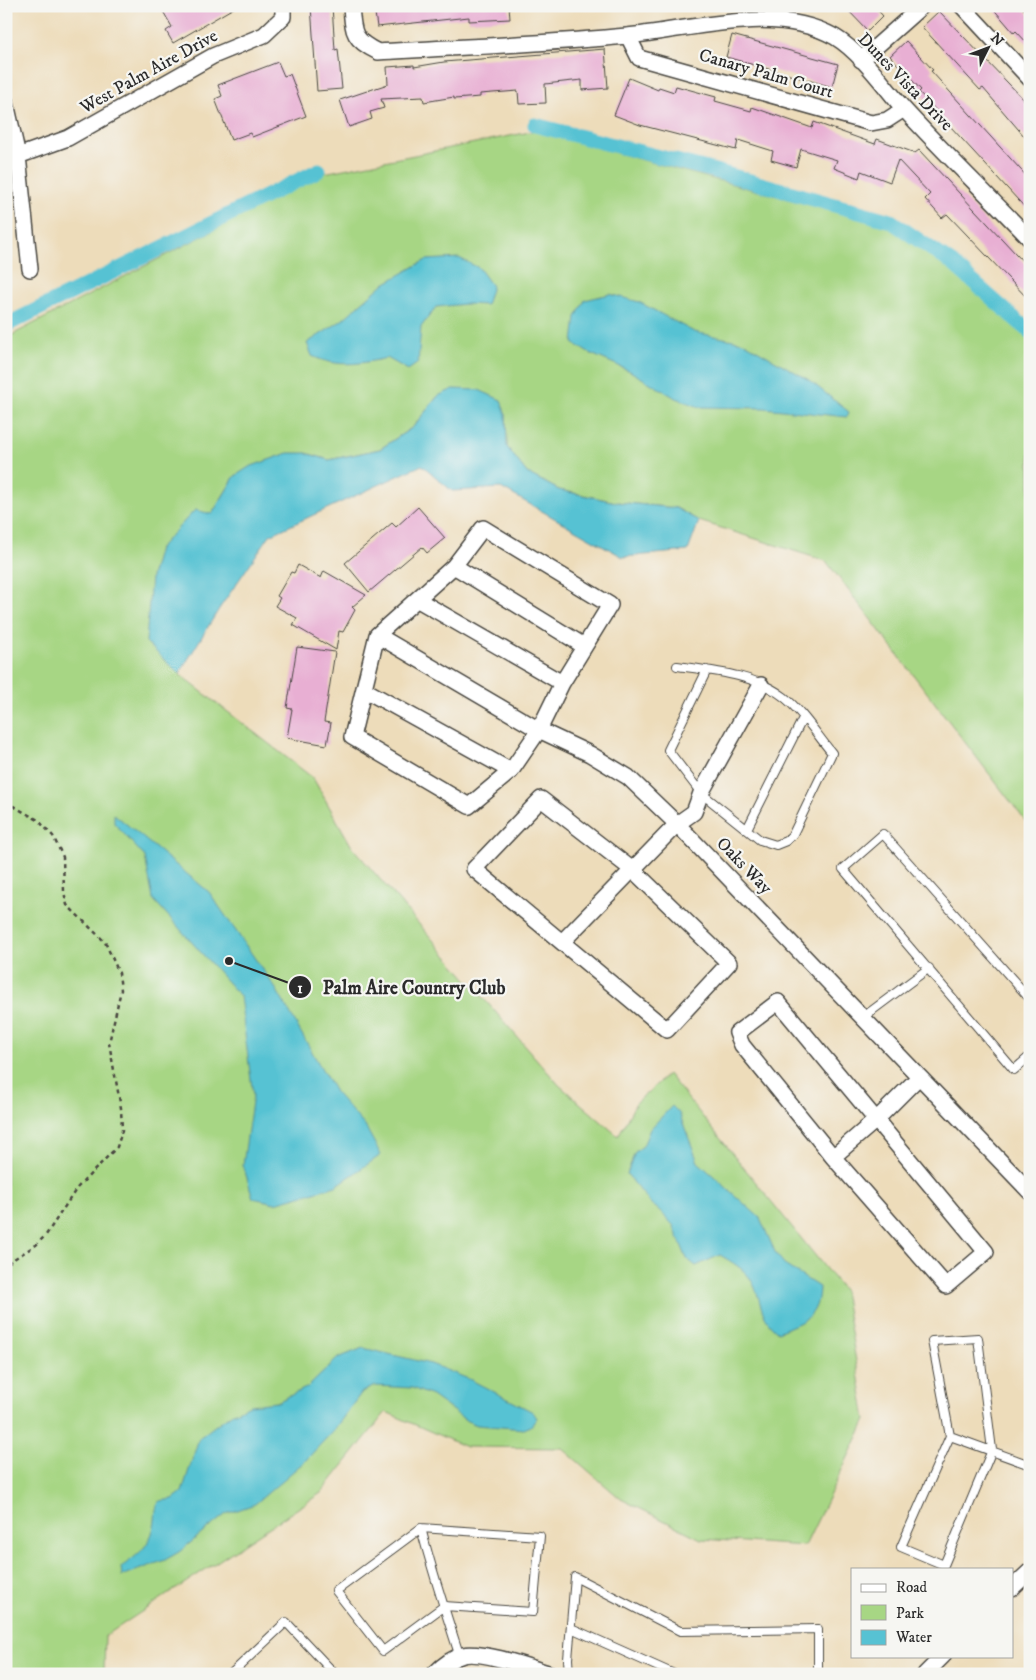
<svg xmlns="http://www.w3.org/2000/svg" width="1036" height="1680" viewBox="0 0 1036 1680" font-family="'IM FELL DW Pica',serif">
<rect width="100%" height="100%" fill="#f6f6f2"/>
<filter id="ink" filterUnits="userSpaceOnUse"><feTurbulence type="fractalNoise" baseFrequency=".02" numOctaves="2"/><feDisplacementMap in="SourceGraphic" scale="10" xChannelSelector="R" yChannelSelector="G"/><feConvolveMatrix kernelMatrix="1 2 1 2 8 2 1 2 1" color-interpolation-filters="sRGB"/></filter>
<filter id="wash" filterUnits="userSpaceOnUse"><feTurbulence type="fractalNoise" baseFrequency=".0096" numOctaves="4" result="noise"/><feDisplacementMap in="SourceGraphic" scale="20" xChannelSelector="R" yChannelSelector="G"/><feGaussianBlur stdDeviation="1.12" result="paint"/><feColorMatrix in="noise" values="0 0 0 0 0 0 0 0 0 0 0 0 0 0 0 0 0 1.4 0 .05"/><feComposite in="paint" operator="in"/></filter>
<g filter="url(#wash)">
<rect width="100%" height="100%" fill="#eddcba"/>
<!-- green -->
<path fill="#a7d684" stroke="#698058" d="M535,131L888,226L950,268L1030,339V827L826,561L699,521L676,508L616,502L559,490L527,473L507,447L506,415L438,396L413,427L380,449L329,460L306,453L235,476L212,514L146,641L179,674L313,778L352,847L559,1085L618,1136L636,1103L668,1074L844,1291L866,1420L805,1546L701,1539L621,1499L562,1448L466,1447L386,1412L321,1493L105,1636L104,1674H6V338L324,173Z"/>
<!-- water -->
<path fill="#57c2d3" stroke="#41767f" d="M459,258L479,268L492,286L486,305L466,304L436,307L421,327L418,363L408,370L387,358C360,364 338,368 312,356L307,343L341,321L382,285L426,260Z
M610,294L639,302L694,332L743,342L809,380L849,412L847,417L764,408L699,407L674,397L628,370L587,352L573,343L576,317L585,300Z
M453,389L479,390L501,400L506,415L507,447L527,473L559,490L616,502L676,508L699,521L688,551L623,557L501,488L452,491L422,465L270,535L219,609L179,674L146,642L151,577L159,548L195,510L212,514L235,476L249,467L288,453H306L329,460L380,449L413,427L438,396Z
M114,814L209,892L276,989L335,1092L365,1126L381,1155L336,1186L275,1203L253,1198L243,1165L253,1095L240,996L153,899L145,857L114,823Z
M672,1106L679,1113L698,1162L760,1218L776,1254L786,1266L819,1287C818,1319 805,1320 778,1332C758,1317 763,1300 751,1280C745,1269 730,1261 720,1255L696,1266L687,1259L673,1225L659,1210L651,1204L627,1174L635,1152L643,1146L650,1129Z
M363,1348L431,1364L471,1380L533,1412L537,1418L531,1426L524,1429L477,1425L467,1421L432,1396L412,1388L375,1386L362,1392L333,1431L305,1461L255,1504L226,1514L179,1552L165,1560L122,1576L121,1567C140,1554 152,1544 155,1520C156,1511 155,1508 160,1501L173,1499L182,1492L199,1438L212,1428L231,1414L250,1405L277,1402L308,1387L338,1358Z"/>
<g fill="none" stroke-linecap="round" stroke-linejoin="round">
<!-- canal -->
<path stroke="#57c2d3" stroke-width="15" d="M535,125L715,171L891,221L953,264L1030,332
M6,325L319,170"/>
</g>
<g id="blocks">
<!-- building -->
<path fill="#e8afd3" d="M160,6H237L173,43L166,31L172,27Z
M311,6H332L335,50L338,49L342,89L317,91Z
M374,6H509L510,19L469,21V17L377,27Z
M844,6H874L883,16L868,31Z
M991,6H1021L1030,16V46L1016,31L1014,33Z
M939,11L1030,106V143L983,88L980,90L922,27Z
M732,35L838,64L832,87L726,57Z
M906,41L933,70L931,71L1030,180V213L950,126L919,92L921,90L890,56Z
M605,49L608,88L582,90V80L545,84L546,103L519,104L518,91L480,94V97L454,99V97L424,102L423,97L381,99L384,108L370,112L372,119L349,127L340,100L388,84L387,67L414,65V67L444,62Z
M278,62L284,76L290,74L306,116L252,137L250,133L231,140L215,99L222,96L218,85Z
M629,78L658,90L659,87L674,92L676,86L716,97L715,101L751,111L752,107L812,128L814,122L875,144L877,139L915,153L919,150L1030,269V301L947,214L942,218L925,199L930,194L898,160L890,182L861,171L859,178L834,168L837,160L801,149L796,167L771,160L773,151L738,140L736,150L640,125L614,115Z
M418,507L445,538L427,553L422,547L369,592L345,563L392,523L396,527Z
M298,565L321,578L324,571L366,595L352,607L355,610L343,632L339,631L336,650L293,625L297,618L275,606L280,598L277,596L291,572L294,573Z
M297,647L335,652L324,722L331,723L327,745L287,738L292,709L287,708Z"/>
</g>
</g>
<g filter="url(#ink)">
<use href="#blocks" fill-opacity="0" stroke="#484640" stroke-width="1"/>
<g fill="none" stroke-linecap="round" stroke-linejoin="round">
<defs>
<path id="service" d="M677,666C713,671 754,674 784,697C803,712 817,735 832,753L793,834L786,841L776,845L760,840L701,793L668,750L707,670
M747,829L803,718
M1030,999L883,834L843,869L1014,1070L1030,1056
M862,1018L929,968
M978,1338L992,1450L944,1565L901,1547L950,1436L932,1341Z
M950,1436L1030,1465
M421,1528L336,1591L383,1651L444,1606L533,1612L540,1536L421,1528C432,1571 446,1614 460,1657
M571,1628L674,1674
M231,1674L286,1622L335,1674
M569,1674L568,1659L575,1577L680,1631L818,1629V1674"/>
<path id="minor" d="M351,6C353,33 353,40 378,52C461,47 544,44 627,36C692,30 776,3 835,37C860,52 884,86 903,108C944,153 988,195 1030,239
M962,6L1030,79
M628,36L639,58L871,123L887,120L904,109
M861,60L922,6
M6,103L18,156L30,269
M18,156L68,138L213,56L264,35L283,17V6
M483,528L610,605L562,683L539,730L511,771L469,806L352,737L377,635L454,566Z
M454,566L584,646
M418,600L562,683
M377,635L539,730L590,754L628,777L677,824L1030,1192
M365,690L511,771
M541,799L634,871L729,963L667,1030L474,869Z
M563,941L677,824L694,812L701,793L761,685
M778,1002L986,1252L946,1286L833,1157L742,1045L737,1033Z
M833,1157L876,1120L919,1077
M1012,1588L1030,1571
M434,1674C442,1666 452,1658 463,1655C481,1650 532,1668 551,1674
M925,1674L943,1656"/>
</defs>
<!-- service casing -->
<use href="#service" stroke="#484640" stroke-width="10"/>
<!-- minor casing -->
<use href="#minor" stroke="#484640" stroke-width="18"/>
<!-- path -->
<path stroke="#484640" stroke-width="2.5" stroke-dasharray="4 4" stroke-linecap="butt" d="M6,802L38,820L53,836L63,857L64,892L67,905L105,942L119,973L121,990L109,1043L121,1108L122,1131L117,1147L77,1188L46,1235L36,1245L6,1264"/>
<!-- service -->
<use href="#service" stroke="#fff" stroke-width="8"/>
<!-- minor -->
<use href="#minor" stroke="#fff" stroke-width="15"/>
</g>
</g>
<g text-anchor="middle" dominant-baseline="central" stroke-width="4.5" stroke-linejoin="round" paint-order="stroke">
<!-- street labels -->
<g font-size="18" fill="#2b2b2b" stroke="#f6f6f2">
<text transform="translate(149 72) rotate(-29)">West Palm Aire Drive</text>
<text transform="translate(766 74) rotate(16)">Canary Palm Court</text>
<text transform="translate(905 82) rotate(46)">Dunes Vista Drive</text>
<text transform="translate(744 866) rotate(46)">Oaks Way</text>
</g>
</g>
<!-- callouts -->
<path fill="none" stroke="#2b2b2b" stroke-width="2" d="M229 961L300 987"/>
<g fill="#2b2b2b" stroke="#f6f6f2" stroke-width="2">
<circle cx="229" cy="961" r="5"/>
<circle cx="300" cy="987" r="12"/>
</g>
<g font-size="15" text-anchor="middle" font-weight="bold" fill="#fff">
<text x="300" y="993">1</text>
</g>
<g font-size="19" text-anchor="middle" font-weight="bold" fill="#2b2b2b" stroke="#f6f6f2" stroke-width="4.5" stroke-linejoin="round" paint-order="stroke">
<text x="414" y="994">Palm Aire Country Club</text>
</g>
<!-- margin -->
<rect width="1036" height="1680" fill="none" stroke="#f6f6f2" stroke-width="25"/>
<!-- legend -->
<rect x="851" y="1568" width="162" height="90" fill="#f6f6f2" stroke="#a5a5a2"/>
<rect x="861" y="1584" width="25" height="8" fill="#ffffff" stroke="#a5a5a2"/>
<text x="896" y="1592" font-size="15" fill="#2b2b2b">Road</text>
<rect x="861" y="1605" width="25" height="15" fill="#a7d684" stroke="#a5a5a2"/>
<text x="896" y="1618" font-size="15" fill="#2b2b2b">Park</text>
<rect x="861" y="1630" width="25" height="15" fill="#57c2d3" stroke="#a5a5a2"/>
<text x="896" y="1642" font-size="15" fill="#2b2b2b">Water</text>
<!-- north arrow -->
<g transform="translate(988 48) rotate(48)" stroke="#f6f6f2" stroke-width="4" paint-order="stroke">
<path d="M0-4L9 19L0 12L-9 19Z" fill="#2b2b2b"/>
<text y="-8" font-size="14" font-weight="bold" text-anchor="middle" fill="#2b2b2b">N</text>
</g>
</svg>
